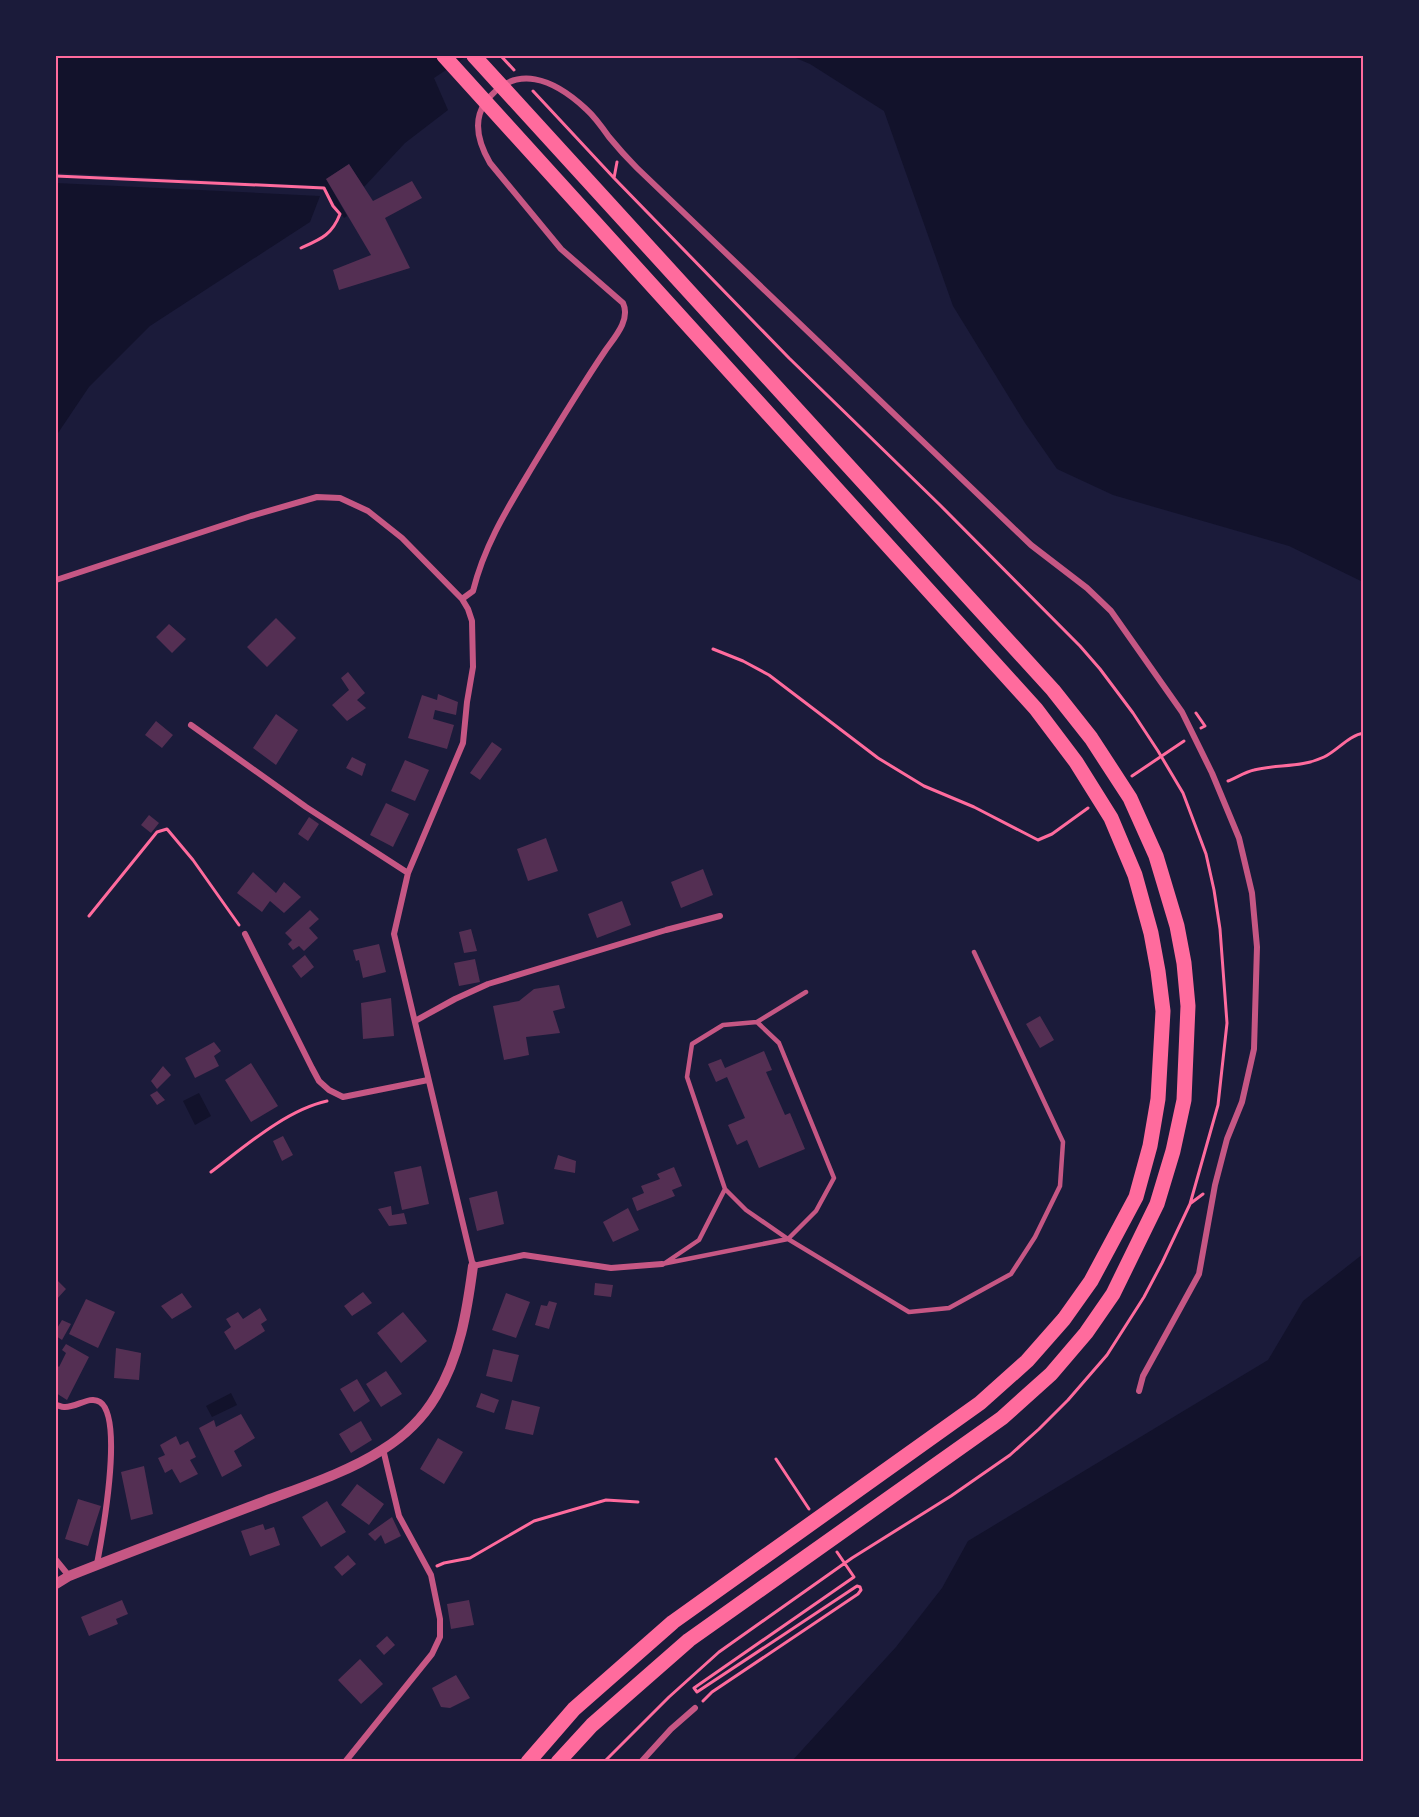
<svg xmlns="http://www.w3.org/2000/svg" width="1419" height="1817" viewBox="0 0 1419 1817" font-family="'Work Sans',sans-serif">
<rect width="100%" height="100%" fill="#1b1b3a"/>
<!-- water -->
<path fill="#12122b" d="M56,56H467L434,78L448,110L405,143L364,187L349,164L326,179L347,216L344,218L323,186L56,173Z
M791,56H1363V582L1289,546L1113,495L1057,469L1025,423L953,306L884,111L810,64Z
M56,183L320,196L310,222L150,326L89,387L56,436Z
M199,1093L211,1116L195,1125L183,1101Z
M1363,1254V1761H792L896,1647L942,1588L968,1541L1268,1360L1303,1301Z
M231,1393L237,1405L212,1417L206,1406Z"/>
<!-- building -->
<path fill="#542f53" d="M349,164L373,201L412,181L422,198L385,218L410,268L339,290L333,270L371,255L326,179Z
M276,618L296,638L267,667L247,647Z
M169,624L186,639L172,653L156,637Z
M348,672L365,693L357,700L366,708L347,721L332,705L349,690L341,678Z
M438,694L458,702L456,715L435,710L433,719L454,725L447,749L408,738L422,695L437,700Z
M276,714L298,730L276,765L253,748Z
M156,721L173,735L162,748L145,735Z
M492,742L502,749L480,780L470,773Z
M352,757L366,764L362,776L346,768Z
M405,760L429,770L415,801L391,791Z
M386,803L409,814L393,847L370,835Z
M149,815L159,823L151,833L141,825Z
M309,817L319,824L308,841L298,834Z
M546,838L558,871L528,881L517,849Z
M703,869L713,895L681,908L671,882Z
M253,872L276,893L284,882L301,897L284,913L270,901L262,912L237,893Z
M622,901L631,925L597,938L588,914Z
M310,910L319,919L309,928L318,938L304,951L299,946L293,950L288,944L292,940L285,933Z
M471,929L477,951L464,953L459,932Z
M379,944L386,972L363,978L359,960L356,961L353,950Z
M305,955L314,967L301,978L292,966Z
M475,959L480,982L459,986L454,963Z
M559,985L565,1008L553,1011L560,1033L526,1037L529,1055L504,1060L493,1006L519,1001L534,989Z
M391,998L394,1036L363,1039L361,1003Z
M1040,1016L1054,1040L1040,1048L1026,1024Z
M214,1042L221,1051L214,1056L219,1066L195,1078L185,1058Z
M764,1051L772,1070L766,1072L785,1115L790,1113L805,1149L759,1168L747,1140L737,1145L728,1125L745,1118L727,1077L716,1082L708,1064L721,1059L725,1068Z
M251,1063L278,1106L251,1122L225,1080Z
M163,1066L171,1075L157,1089L151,1081Z
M157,1091L165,1100L157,1105L150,1095Z
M283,1136L293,1155L282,1161L273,1141Z
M558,1155L576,1161L575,1173L554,1169Z
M421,1166L429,1204L402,1210L394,1172Z
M674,1167L682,1186L672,1190L675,1196L637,1211L632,1198L644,1193L641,1186L660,1179L657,1174Z
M497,1191L504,1224L477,1231L469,1198Z
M391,1206L392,1215L404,1213L407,1224L389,1226L378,1209Z
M628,1208L639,1230L613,1242L603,1222Z
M56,1279L66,1289L56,1300Z
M595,1283L613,1285L611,1297L594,1295Z
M363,1292L372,1303L352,1316L344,1306Z
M182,1293L192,1307L172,1319L161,1306Z
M506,1293L530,1302L516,1338L492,1330Z
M86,1299L115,1312L98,1348L69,1334Z
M549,1301L557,1303L549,1329L535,1325L541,1305L547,1306Z
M260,1308L267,1320L261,1324L265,1331L235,1350L224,1332L231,1327L226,1319L238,1312L243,1319Z
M403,1312L427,1341L401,1363L377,1333Z
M62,1320L71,1324L62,1340L56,1336V1330Z
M66,1344L89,1357L67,1400L56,1393V1364L59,1367L66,1353L62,1350Z
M116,1348L141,1353L139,1380L114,1378Z
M493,1349L519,1355L512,1382L486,1376Z
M386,1371L402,1394L381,1407L366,1384Z
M357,1379L370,1401L354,1412L340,1389Z
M481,1393L499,1400L494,1413L476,1407Z
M512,1400L540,1407L533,1435L505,1429Z
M241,1414L255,1438L234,1451L242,1466L222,1477L199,1428L214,1420L216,1427Z
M361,1421L372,1440L351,1453L339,1434Z
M176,1436L180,1445L188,1441L196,1457L190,1460L198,1474L180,1483L172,1469L165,1473L158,1458L165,1455L160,1445Z
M438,1438L463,1452L444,1484L420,1469Z
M144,1466L153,1514L131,1520L121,1472Z
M357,1484L384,1504L369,1525L341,1505Z
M78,1499L101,1506L88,1546L65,1539Z
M327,1501L346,1532L321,1547L302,1517Z
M392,1517L401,1536L385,1544L381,1535L375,1541L368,1534Z
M263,1524L265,1530L274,1527L280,1545L250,1556L241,1531Z
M348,1555L356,1564L342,1576L334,1567Z
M122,1600L128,1614L116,1619L118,1624L89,1636L81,1617Z
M469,1600L474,1625L451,1629L447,1604Z
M387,1636L395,1645L384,1655L376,1646Z
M360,1659L383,1684L361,1704L338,1680Z
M456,1675L470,1698L450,1708L441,1707L432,1688Z"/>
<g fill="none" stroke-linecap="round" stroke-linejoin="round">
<!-- path -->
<path stroke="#ff6b9d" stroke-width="3" d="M501,56L514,70
M533,91L614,178L789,358L940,505L1080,646L1100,669L1133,713L1158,751L1183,793L1206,854L1214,890L1220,929L1227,1023L1218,1105L1190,1204L1162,1263L1144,1297L1107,1355L1068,1400L1039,1429L1010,1455L951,1496L852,1558L719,1652L669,1697L604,1762
M56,176L324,188L333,206L340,214C332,235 321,239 301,248
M614,178L617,162
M713,649L743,661L769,675L878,758L924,786L974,807L1038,840L1052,834L1088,808
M1196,713L1205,726L1201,728
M1132,776L1184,741
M1228,781C1236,778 1245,772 1254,770C1277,764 1301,768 1324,757C1337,751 1349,735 1364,733
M89,916L157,832L167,829L193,860L239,925
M211,1172C244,1147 286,1110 327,1101
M1191,1203L1203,1194
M776,1459L809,1509
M437,1566L444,1563L470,1558L534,1521L606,1500L638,1502
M694,1688L697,1692L857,1586L860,1587L861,1590L858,1594L712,1692L703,1701
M694,1688L854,1577L837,1552"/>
<!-- service -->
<path stroke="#c65784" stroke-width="4.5" d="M725,1189L746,1210L788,1239L816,1211L834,1178L779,1043L757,1022
M665,1263L699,1240L725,1189L687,1077L692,1044L723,1025L757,1022L806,992
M662,1264L788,1239L909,1312L949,1308L1011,1274L1035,1237L1060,1186L1063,1142L974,952"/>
<!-- minor -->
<path stroke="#c65784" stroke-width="6" d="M56,580L251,516L317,497L340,498L368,511L402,538L462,599L468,609L472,621L473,667L467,702L463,743L408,873L394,934L473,1266L524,1255L611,1268L662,1264
M462,599L473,591C485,543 509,506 534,464C557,426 580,388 605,351C614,338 631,320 623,303L561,249L490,163C479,144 472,122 485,103C515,61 555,80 586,109C595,117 602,127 609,137C618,148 627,158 637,168L1031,545L1087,588L1111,611L1182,712L1212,773L1239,838L1252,893L1257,947L1254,1049L1242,1102L1227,1139L1215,1185L1199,1274L1143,1376L1139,1391
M191,725L306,807L408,873
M245,934L312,1068L319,1081L329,1090L343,1097L428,1080
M415,1021L455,999L488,984L666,930L720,916
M56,1405C58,1405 61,1407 64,1407C76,1408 90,1395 100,1402C124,1418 102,1537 97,1564
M56,1560L69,1576
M345,1762L432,1654L440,1637V1619L431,1575L399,1516L383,1449
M641,1762L671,1729L695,1708"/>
<!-- tertiary -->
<path stroke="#c65784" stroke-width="10" d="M56,1584L69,1576C134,1550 200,1526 265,1501C302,1487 348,1472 382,1450C403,1437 423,1418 436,1396C460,1356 467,1311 473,1266"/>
<!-- trunk -->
<path stroke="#ff6b9d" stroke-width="15" d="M444,56L1036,709L1076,762L1111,818L1135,875L1151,933L1158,971L1163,1011L1158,1099L1150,1146L1136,1197L1091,1281L1064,1319L1027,1361L980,1403L673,1622L574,1709L528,1762
M474,56L1053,690L1091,738L1130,798L1156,856L1177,926L1184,963L1188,1006L1184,1100L1173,1151L1157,1204L1113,1294L1086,1333L1051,1374L1002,1418L689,1640L592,1725L558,1762"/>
</g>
<!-- border -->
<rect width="1419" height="1817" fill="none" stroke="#1b1b3a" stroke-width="114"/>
<rect x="57" y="57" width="1305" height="1703" fill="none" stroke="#ff6b9d" stroke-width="2"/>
</svg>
